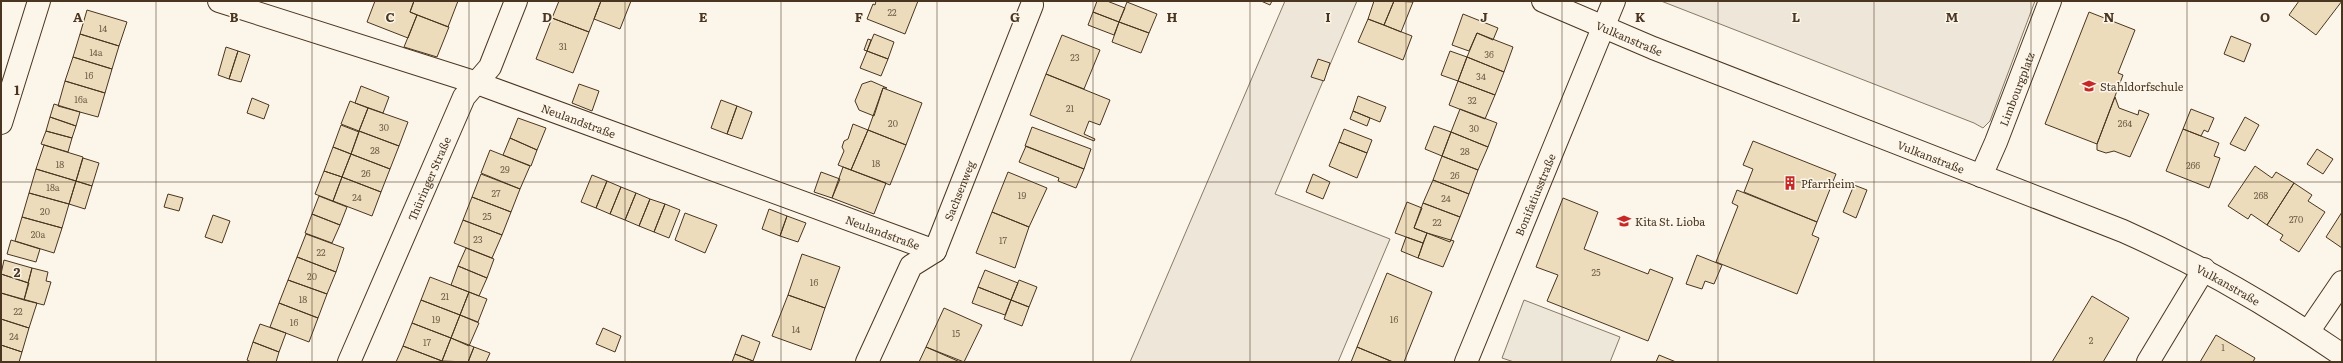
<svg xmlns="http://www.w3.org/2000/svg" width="2343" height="363" viewBox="0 0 2343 363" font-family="Literata,serif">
<rect width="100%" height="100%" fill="#fbf6e9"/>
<!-- green -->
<path fill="#ede6d9" stroke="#887966" d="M1285,1H1357L1275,194L1390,239L1338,362H1130Z
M1661,1H2035L1990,121L1983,128L1974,123Z"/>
<!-- parking -->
<path fill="#ede7d9" stroke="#887966" d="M1524,300L1620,337L1610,362H1514L1502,358Z"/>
<!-- building -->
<path fill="#ecdcbc" stroke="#4a3520" d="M375,1H414L410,12L417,15L408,38L367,22Z
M414,1H458L448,27L410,12Z
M559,1H601L589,32L552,18Z
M601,1H631L620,29L594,19Z
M876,1H918L905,34L867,19L873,4L875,5Z
M1097,1H1107L1125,8L1119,22L1093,12Z
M1261,1H1272L1270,5Z
M1374,1H1394L1384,25L1368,19Z
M1394,1L1413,2L1401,32L1384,25Z
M2299,1H2342L2316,35L2289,15Z
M1127,2L1157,14L1149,33L1119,22Z
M87,10L127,22L119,46L80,34Z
M1093,12L1119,22L1114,35L1088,25Z
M2089,12L2135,30L2118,73L2123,75L2097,144L2045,124Z
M1463,14L1498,28L1493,40L1477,33L1469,51L1452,45Z
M417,15L449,27L437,57L404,47Z
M552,18L589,32L573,73L536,59Z
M1368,19L1412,36L1403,60L1358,42Z
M1119,22L1149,33L1141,53L1112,42Z
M1477,33L1513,47L1504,72L1467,57Z
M80,34L119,46L112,69L73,57Z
M874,34L894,42L888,59L867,51Z
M1062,35L1100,50L1084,89L1046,74Z
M2231,36L2251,44L2244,62L2224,54Z
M868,39L871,40L867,51L864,50Z
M226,47L238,51L229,79L218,75Z
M238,51L250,55L241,82L229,79Z
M867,51L888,59L881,76L860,68Z
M1450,51L1467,57L1458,81L1441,75Z
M73,57L112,69L105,93L65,81Z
M1467,57L1504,72L1495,95L1458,81Z
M1318,59L1330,63L1324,81L1311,77Z
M1046,74L1110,100L1100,125L1089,121L1084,134L1095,139L1094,141L1030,115Z
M65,81L105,93L98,117L58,106Z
M871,81L887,88H883L874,116L859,110L855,101L862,84Z
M1458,81L1495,95L1485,119L1449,105Z
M579,84L599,91L592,111L572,103Z
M361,86L389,97L383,113L355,103Z
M883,88L922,103L906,145L868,130Z
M1358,96L1386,107L1380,122L1353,111Z
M2115,97L2119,108L2138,115L2139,110L2149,114L2130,157L2114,151L2106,153L2097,150V144Z
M252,98L269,105L264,119L247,113Z
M721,100L737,106L727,134L711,128Z
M350,101L368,108L359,131L341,124Z
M54,104L80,112L76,126L50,117Z
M737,106L752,112L742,139L727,134Z
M368,108L408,122L399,146L359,131Z
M1460,109L1497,123L1488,147L1451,132Z
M2191,109L2214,118L2208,132L2204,130L2201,136L2183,129Z
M1353,111L1370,118L1367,126L1350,119Z
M50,117L76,126L72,138L46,131Z
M2245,117L2259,125L2245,151L2230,144Z
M518,118L546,128L537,150L510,138Z
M853,124L868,130L851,170L838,165L844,151L842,147L844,141L848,139Z
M341,125L359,132L351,154L333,147Z
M1434,126L1451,132L1442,156L1425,149Z
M1032,127L1091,149L1084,169L1025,146Z
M1344,129L1372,140L1367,153L1339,142Z
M2183,129L2219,143L2214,156L2220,158L2209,188L2166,171Z
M868,130L906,145L890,185L851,170Z
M46,131L72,138L68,152L41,144Z
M359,131L399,146L390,169L351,154Z
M1451,132L1488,147L1478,170L1442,156Z
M510,138L537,150L531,166L503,155Z
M1753,141L1836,174L1817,222L1744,192L1753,169L1743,165Z
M1339,142L1367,153L1357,178L1329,166Z
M44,145L83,157L76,181L36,169Z
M1026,146L1084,169L1076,188L1058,181L1059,178L1019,162Z
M333,147L351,154L342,177L324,171Z
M2317,149L2333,159L2323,174L2307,164Z
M490,150L530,166L520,189L481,173Z
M351,154L390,169L381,192L342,177Z
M1442,156L1478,170L1469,194L1433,180Z
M83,158L99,163L92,186L76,181Z
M2255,166L2272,178L2276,172L2294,183L2267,225L2251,214L2248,219L2228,206Z
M843,167L886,183L874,214L832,198Z
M36,169L76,181L69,204L29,193Z
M324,171L342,177L333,201L315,194Z
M821,172L840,179L832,198L814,192Z
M1008,172L1047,188L1029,227L992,212Z
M481,174L520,189L511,212L472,197Z
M1313,174L1330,182L1323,199L1306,192Z
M592,175L607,181L596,208L581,202Z
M342,177L381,192L372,216L333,201Z
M1433,180L1469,194L1460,217L1423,203Z
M76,181L92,186L85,209L69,204Z
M607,181L621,187L610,214L596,208Z
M2294,183L2312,195L2308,201L2325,212L2299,252L2280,240L2283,235L2267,225Z
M1854,185L1867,190L1856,218L1843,212Z
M621,187L636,193L625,220L610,214Z
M1737,190L1817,222L1812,235L1819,238L1797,294L1716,262L1738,206L1732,203Z
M29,193L69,204L62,228L22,217Z
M636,193L650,199L639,226L625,220Z
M168,194L183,198L179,211L164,207Z
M319,196L347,207L340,225L312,214Z
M472,197L511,212L502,235L463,220Z
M1563,198L1598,212L1584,249L1648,274L1650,269L1673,278L1648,341L1547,301L1558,275L1536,267Z
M650,199L665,204L654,232L639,226Z
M1407,202L1422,208L1414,228L1427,233L1423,243L1395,233Z
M1423,203L1460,217L1450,242L1414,228Z
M665,204L680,210L669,238L654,232Z
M769,209L787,216L780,236L762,229Z
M992,212L1029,227L1015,268L976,253Z
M2342,212V248L2326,237Z
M685,213L717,225L705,253L675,240Z
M312,214L340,225L332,243L305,233Z
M213,215L230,221L222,243L205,237Z
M787,216L806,223L798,242L780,236Z
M22,217L62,228L54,253L15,241Z
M463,220L502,235L492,258L454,243Z
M1427,233L1454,241L1443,267L1418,258Z
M306,234L344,248L336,272L297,257Z
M1406,237L1423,243L1418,258L1401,251Z
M11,240L40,249L36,262L7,254Z
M466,248L494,259L487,278L458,266Z
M802,254L840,267L825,308L788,295Z
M1697,255L1722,265L1714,284L1705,281L1702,289L1686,284Z
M297,257L336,272L327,294L288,280Z
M4,260L32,268L28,283L1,274Z
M458,266L487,278L479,296L451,285Z
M32,268L48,272L46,281L51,282L44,305L24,300Z
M985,270L1018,283L1011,300L978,287Z
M1387,273L1432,292L1404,362H1393L1357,347Z
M1,274L29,283L24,300L1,293Z
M430,277L469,292L460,315L421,300Z
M288,280L327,294L318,318L279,303Z
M1019,280L1037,287L1029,307L1011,300Z
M978,287L1011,300L1005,315L972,303Z
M469,292L487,299L478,322L460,315Z
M1,293L37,303L29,328L1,319Z
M788,295L825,308L811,350L772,336Z
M2092,296L2129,318L2103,362H2052Z
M421,300L460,315L451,338L412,323Z
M1011,300L1029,307L1022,326L1004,319Z
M279,303L318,318L309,342L270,327Z
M944,308L982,325L964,362L926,347Z
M460,315L479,323L469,346L451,338Z
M1,319L29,328L22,352L1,345Z
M412,323L451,338L442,361L403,346Z
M260,324L286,333L279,352L253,342Z
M603,328L621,336L615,352L596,344Z
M742,335L760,342L753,361L735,354Z
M2216,335L2255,358L2253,362H2200Z
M451,338L474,347L468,362L442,361Z
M253,342L279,352L276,362H251L247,360Z
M1,345L22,352L19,362H1Z
M403,346L442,361V362H396Z
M474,347L490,353L486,362H468Z
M926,347L960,362H919Z
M1357,347L1393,362H1351Z
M735,354L753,361V362H732Z
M1659,355L1676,362H1656Z"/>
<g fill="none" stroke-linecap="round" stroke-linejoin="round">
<defs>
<g id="minor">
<path id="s1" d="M219,1L477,83L935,251"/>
<path id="s2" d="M1543,1L1653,48L2123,231C2200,265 2272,307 2342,355"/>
<path d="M1,123L39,1"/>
<path id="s3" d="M1981,176L1996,142L2050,1"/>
<path d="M2308,332L2342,282"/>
<path id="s4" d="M349,362L464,97L490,67L516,1"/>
<path id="s5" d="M867,362L911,266L935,251L1032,5"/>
<path id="s6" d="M1466,362L1614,1"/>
<path d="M2148,362L2204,269"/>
</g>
</defs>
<!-- minor casing -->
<use href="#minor" stroke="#4a3520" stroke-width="24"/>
<!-- minor -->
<use href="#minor" stroke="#fbf6e9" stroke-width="22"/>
</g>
<!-- grid -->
<path fill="none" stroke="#4a3520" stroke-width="1" stroke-opacity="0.55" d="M156,1V362M312,1V362M469,1V362M625,1V362M781,1V362M937,1V362M1093,1V362M1250,1V362M1406,1V362M1562,1V362M1718,1V362M1874,1V362M2031,1V362M2187,1V362M1,182H2342"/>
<!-- icons -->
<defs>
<symbol id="school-bare" viewBox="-9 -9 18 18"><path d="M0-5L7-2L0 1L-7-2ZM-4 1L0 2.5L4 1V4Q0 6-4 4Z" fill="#c62828" stroke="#fbf6e9" stroke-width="2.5" paint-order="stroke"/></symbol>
<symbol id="building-bare" viewBox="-9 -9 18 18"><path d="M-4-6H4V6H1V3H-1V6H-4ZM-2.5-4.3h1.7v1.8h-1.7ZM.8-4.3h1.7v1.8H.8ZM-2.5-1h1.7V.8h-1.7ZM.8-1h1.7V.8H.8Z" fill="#c62828" stroke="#fbf6e9" stroke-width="2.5" paint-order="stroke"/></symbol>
</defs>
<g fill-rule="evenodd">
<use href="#school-bare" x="2079" y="76" width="20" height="20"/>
<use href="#building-bare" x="1780" y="173" width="20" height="20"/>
<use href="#school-bare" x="1614" y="211" width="20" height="20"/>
</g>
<g text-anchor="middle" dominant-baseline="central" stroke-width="3" stroke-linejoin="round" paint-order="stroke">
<!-- number labels -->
<g font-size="9" fill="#725f47">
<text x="892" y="12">22</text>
<text x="103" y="28">14</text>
<text x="563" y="46">31</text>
<text x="96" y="52">14a</text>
<text x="1489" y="54">36</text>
<text x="1075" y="57">23</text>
<text x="89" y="75">16</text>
<text x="1481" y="76">34</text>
<text x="81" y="99">16a</text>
<text x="1472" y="100">32</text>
<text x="1070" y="108">21</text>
<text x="893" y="123">20</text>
<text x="2125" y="123">264</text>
<text x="384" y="127">30</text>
<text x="1474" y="128">30</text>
<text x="375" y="150">28</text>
<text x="1465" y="151">28</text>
<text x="876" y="163">18</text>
<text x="60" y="164">18</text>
<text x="2193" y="165">266</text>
<text x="505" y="169">29</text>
<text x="366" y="173">26</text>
<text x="1455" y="175">26</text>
<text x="53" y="187">18a</text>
<text x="496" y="193">27</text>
<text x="1022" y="195">19</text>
<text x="2261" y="195">268</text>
<text x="357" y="197">24</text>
<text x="1446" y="198">24</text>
<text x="45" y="211">20</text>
<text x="487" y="216">25</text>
<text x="2296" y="219">270</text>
<text x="1437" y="222">22</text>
<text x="38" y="234">20a</text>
<text x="478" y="239">23</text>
<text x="1003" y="240">17</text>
<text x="321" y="252">22</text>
<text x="1596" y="272">25</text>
<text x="312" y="276">20</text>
<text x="814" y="282">16</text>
<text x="445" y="296">21</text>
<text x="303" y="299">18</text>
<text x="18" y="311">22</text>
<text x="436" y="319">19</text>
<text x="1394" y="319">16</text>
<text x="294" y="322">16</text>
<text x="796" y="329">14</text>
<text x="956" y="333">15</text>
<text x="14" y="336">24</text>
<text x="2091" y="340">2</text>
<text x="427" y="342">17</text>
<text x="2223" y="347">1</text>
</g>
<!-- street labels -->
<g font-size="11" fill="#4a3520" stroke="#fbf6e9">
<text stroke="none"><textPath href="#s2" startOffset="94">Vulkanstraße</textPath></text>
<text stroke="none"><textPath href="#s3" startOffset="94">Limbourgplatz</textPath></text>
<text stroke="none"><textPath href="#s1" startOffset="379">Neulandstraße</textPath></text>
<text stroke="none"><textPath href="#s2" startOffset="418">Vulkanstraße</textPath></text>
<text stroke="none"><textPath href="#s4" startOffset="200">Thüringer Straße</textPath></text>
<text stroke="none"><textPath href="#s5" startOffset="199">Sachsenweg</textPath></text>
<text stroke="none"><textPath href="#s6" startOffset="181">Bonifatiusstraße</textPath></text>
<text stroke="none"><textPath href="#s1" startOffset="703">Neulandstraße</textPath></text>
<text stroke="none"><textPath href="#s2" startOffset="742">Vulkanstraße</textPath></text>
</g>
<!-- poi labels -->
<g font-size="11" fill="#4a3520" stroke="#fbf6e9" text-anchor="start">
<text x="2100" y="86">Stahldorfschule</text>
<text x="1801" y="183">Pfarrheim</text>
<text x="1635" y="221">Kita St. Lioba</text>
</g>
</g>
<g font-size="13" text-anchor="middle" font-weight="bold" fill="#4a3520" stroke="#fbf6e9" stroke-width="3" stroke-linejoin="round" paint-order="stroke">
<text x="78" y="22">A</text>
<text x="234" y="22">B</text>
<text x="390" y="22">C</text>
<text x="547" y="22">D</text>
<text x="703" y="22">E</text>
<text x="859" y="22">F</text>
<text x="1015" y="22">G</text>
<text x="1172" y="22">H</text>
<text x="1328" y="22">I</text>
<text x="1484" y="22">J</text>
<text x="1640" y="22">K</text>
<text x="1796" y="22">L</text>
<text x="1952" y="22">M</text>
<text x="2109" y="22">N</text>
<text x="2265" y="22">O</text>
<text x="17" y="95">1</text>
<text x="17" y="277">2</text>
</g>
<!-- border -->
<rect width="2343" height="363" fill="none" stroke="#4a3520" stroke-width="4"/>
</svg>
